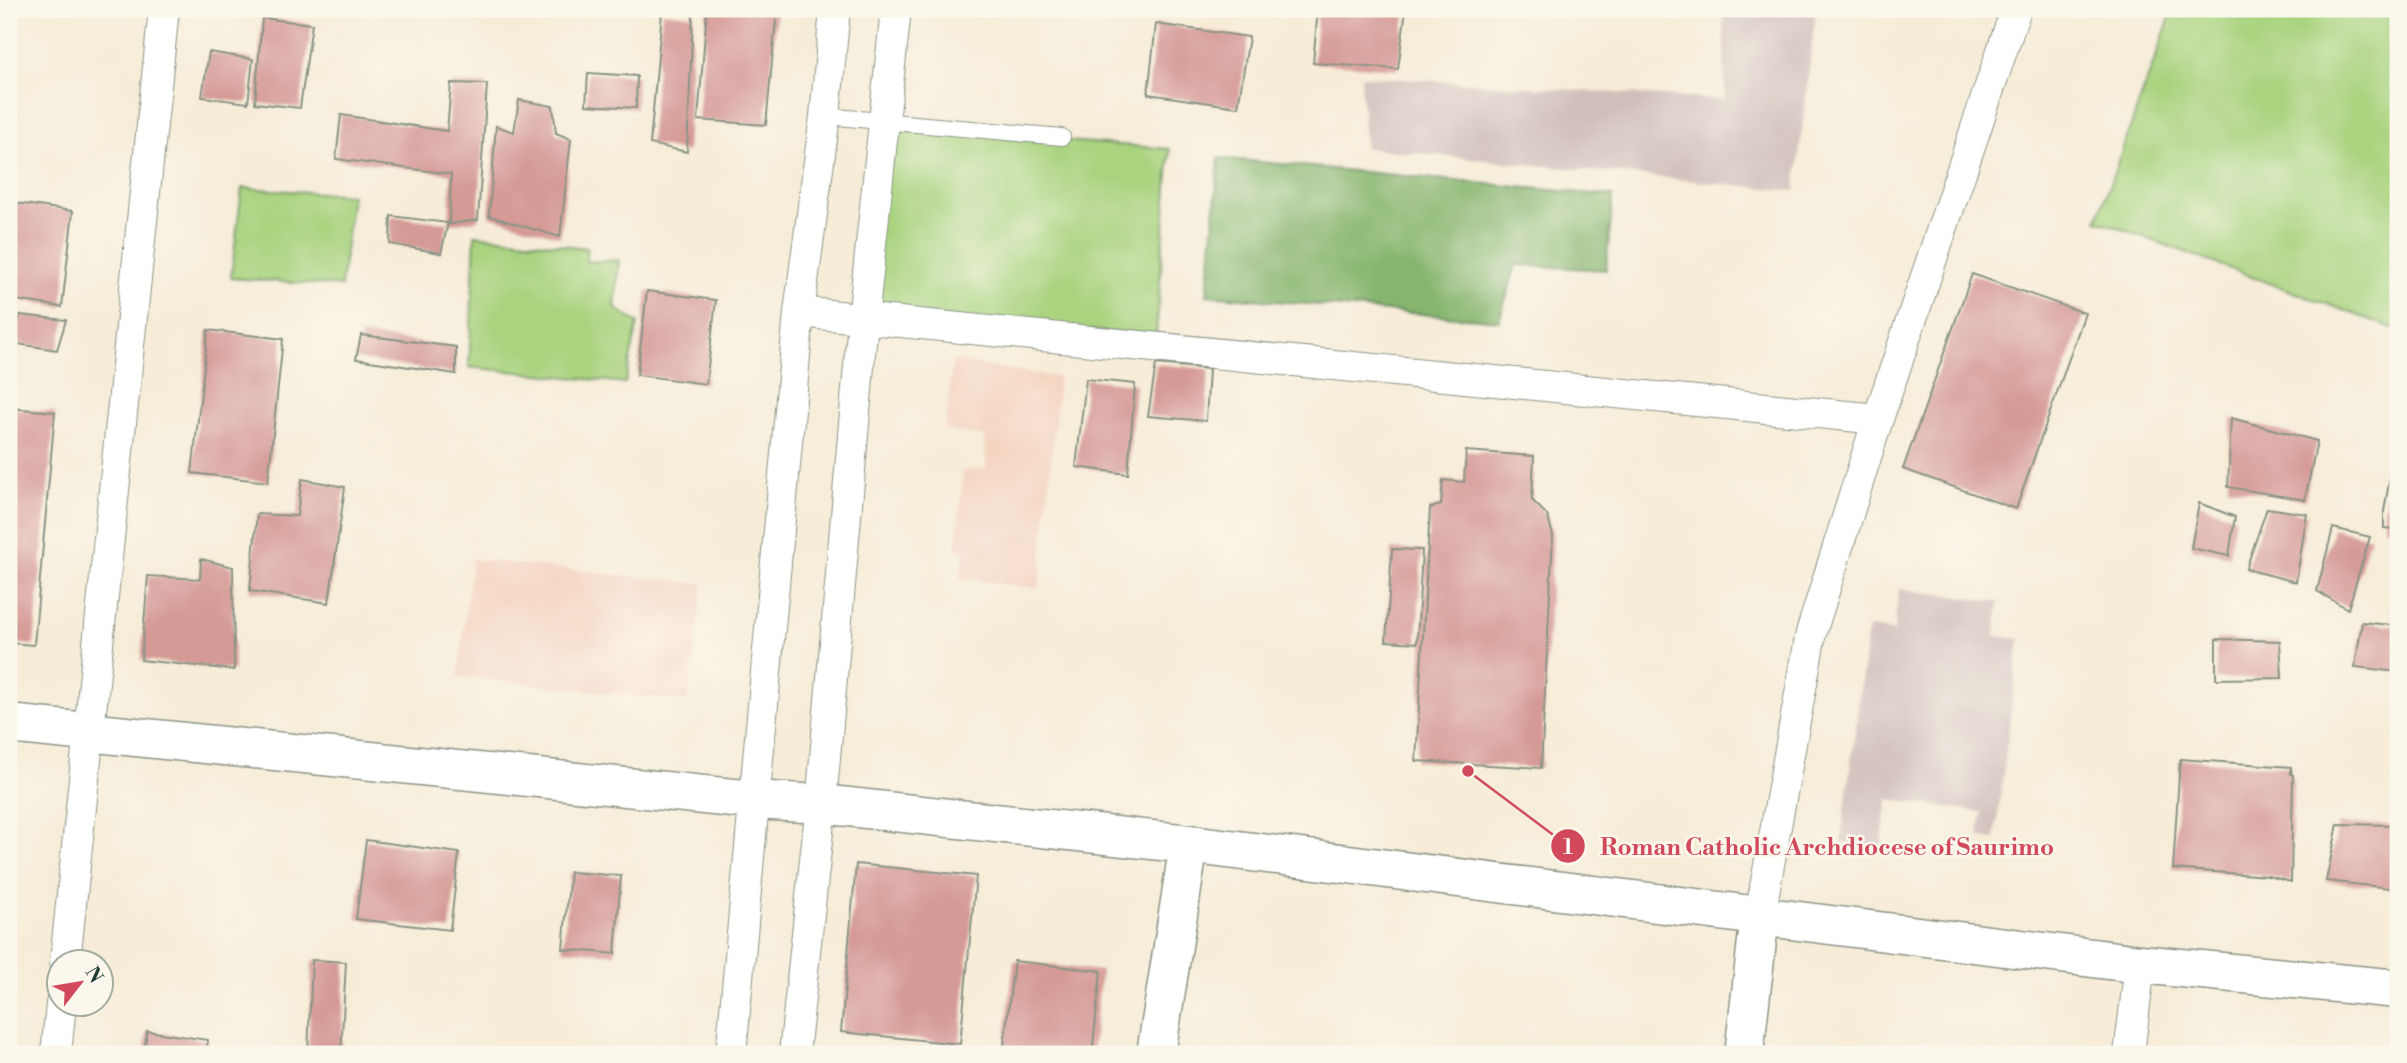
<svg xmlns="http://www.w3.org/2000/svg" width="2407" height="1063" viewBox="0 0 2407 1063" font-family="'Libre Bodoni',serif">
<rect width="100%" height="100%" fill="#fbf7ec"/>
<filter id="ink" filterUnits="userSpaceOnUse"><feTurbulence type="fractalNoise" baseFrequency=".0143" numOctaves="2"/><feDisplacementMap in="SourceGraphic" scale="14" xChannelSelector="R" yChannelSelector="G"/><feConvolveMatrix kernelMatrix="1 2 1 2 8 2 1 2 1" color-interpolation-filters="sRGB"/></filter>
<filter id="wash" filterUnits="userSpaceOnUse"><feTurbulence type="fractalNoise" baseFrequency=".00686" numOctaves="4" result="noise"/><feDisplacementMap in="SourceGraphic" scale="28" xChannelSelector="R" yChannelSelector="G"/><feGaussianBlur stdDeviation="1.57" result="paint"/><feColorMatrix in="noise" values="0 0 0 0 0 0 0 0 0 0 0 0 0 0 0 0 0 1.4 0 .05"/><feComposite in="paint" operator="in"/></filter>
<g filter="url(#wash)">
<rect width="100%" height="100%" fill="#f6ecd7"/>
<!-- built -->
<path fill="#f4d3c0" d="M953,360L1059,378L1039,588L959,579L965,552L956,548L963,471L986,469L985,437L945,430Z
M472,559L703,584L688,702L458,676Z"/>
<!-- industrial -->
<path fill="#d0c0bc" d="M1723,9H1816L1795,191L1365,148L1361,76L1725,100Z
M1899,589L1999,602L1995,636L2020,639L1995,839L1979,837L1982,812L1888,799L1881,848L1841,842L1868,628L1894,631Z"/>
<!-- green -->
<path fill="#a9d37f" stroke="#64885a" stroke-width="2" d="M2173,9H2398V330L2097,220Z
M886,127L1170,149L1156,336L873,313Z
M242,188L352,195L341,286L231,278Z
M475,235L587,248L586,262L619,260L615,308L638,323L625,383L469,367Z"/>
<!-- forest -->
<path fill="#86b56e" stroke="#527951" stroke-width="2" d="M1219,158L1613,196L1606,270L1516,265L1499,321L1207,295Z"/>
<g id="blocks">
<!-- building -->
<path fill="#d59a96" d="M707,9H777L766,125L698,120Z
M1318,9H1406L1398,69L1313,63Z
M662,12L693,15L687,152L650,144Z
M262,18L312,24L300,108L255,103Z
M1156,24L1249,37L1238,107L1148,94Z
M209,52L253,59L248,103L202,97Z
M588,73L637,76L636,108L586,105Z
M451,83L487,84L478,220L449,224L451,174L336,159L341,115L447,131Z
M519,100L553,106L556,133L571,139L560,237L489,216L496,126L514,132Z
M9,202L73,211L62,307L9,299Z
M391,216L448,223L441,253L390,244Z
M1972,274L2085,313L2016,509L1903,469Z
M647,291L716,300L706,384L637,375Z
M20,315L66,320L57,350L11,343Z
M208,330L283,339L268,482L192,473Z
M361,335L456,347V374L356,359Z
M1156,364L1209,369L1206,421L1148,416Z
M1086,379L1135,384L1128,474L1076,467Z
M9,408L55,412L34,645L9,643Z
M2231,418L2317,441L2305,500L2228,487Z
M1466,451L1534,456L1532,500L1547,515L1553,535L1541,768L1416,761L1430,508L1441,505L1443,480L1464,482Z
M2392,466L2398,467V523L2396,529L2384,528V511Z
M302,479L345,487L329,603L250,591L257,514L297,516Z
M2199,503L2235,517L2229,556L2191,548Z
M2267,508L2307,514L2296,582L2246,569Z
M2333,528L2370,537L2348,609L2317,591Z
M1392,549L1422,550L1417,643L1386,641Z
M201,559L233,567L234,670L141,660L148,576L200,579Z
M2362,622L2398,626V672L2355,667Z
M2216,639L2280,641L2282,678L2216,679Z
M2180,759L2291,767V774L2293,775L2291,882L2268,876L2173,869Z
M2338,824L2398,825V889L2326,881Z
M366,840L459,853L450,930L356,919Z
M856,864L976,876L960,1044L841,1032Z
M570,872L621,876L615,954L563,949Z
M312,960L346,962L341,1054H308Z
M1014,961L1101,971L1092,1054H1003Z
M147,1031L208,1040L206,1054H144Z
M1803,1047L1853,1053V1054H1802Z"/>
</g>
</g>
<g filter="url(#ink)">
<use href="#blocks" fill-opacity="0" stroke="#8a9486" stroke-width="2"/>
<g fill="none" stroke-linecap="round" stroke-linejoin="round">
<defs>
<path id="lane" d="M825,116L1062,137"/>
<path id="street" d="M799,312L1878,419
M1760,915L1811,633L1878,419L2016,9
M65,962L164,9
M56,1054L61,1004
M731,1054L799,312L825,116L835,9
M794,1054L821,804L863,320L896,9
M2129,1054L2140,964"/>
<path id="secondary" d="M9,724L753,800L821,804L1189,844L2140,964L2398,989
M1156,1054L1189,844
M1744,1054L1760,915"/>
</defs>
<!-- lane casing -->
<use href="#lane" stroke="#8a9486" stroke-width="18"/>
<!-- street casing -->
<use href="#street" stroke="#8a9486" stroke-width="32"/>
<!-- secondary casing -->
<use href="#secondary" stroke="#8a9486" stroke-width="41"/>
<!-- lane -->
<use href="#lane" stroke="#fff" stroke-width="16"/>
<!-- street -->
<use href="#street" stroke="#fff" stroke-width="30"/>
<!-- secondary -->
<use href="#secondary" stroke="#fff" stroke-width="38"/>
</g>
</g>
<!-- callouts -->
<path fill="none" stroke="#d1495b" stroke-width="2.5" d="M1468 771L1568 846"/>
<g fill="#d1495b" stroke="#fbf7ec" stroke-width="2.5">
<circle cx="1468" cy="771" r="7"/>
<circle cx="1568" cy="846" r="18"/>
</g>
<g font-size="21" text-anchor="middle" font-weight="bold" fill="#fff">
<text x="1568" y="854">1</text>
</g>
<g font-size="24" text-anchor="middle" font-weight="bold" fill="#d1495b" stroke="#fbf7ec" stroke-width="5" stroke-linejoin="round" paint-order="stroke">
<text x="1827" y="855">Roman Catholic Archdiocese of Saurimo</text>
</g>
<!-- margin -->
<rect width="2407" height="1063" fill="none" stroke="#fbf7ec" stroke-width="35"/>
<!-- north arrow -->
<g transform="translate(80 983) rotate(59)"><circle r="33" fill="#fbf7ec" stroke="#a3ada2" stroke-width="2"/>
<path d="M0-5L12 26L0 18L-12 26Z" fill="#d1495b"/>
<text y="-10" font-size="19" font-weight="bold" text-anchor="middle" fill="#1f3d34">N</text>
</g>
</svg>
